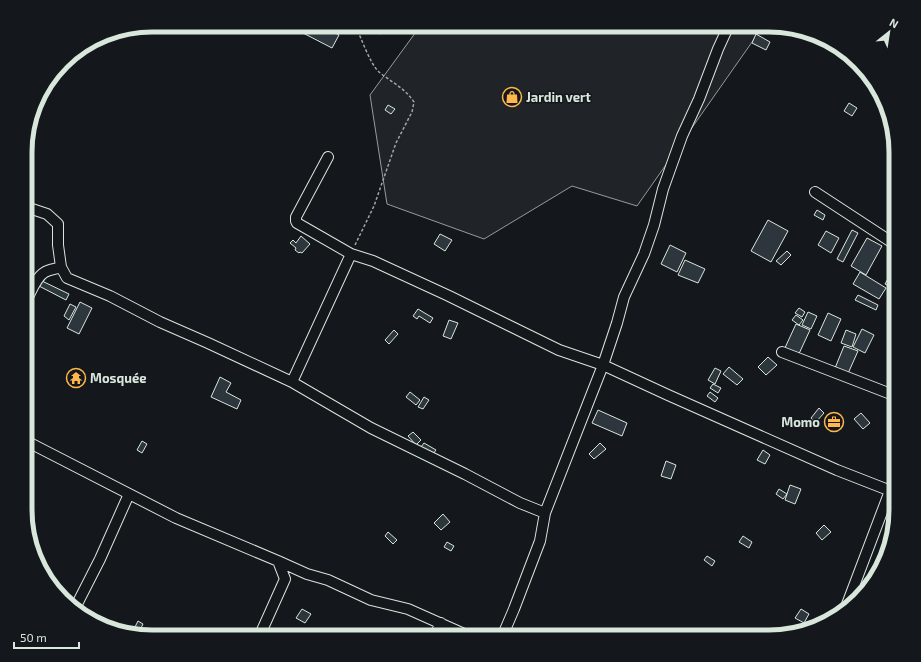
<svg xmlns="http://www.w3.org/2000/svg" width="921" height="662" viewBox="0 0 921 662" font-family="'Exo 2',sans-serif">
<rect width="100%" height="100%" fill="#14181c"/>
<!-- green -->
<path fill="#202428" stroke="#939e99" d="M421,25H764L637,206L572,186L484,239L387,204L370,95Z"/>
<!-- building -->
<path fill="#2c363c" stroke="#d8e6dc" d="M307,25H320L339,35L332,48L303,33Z
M366,25H386L381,34Z
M756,34L770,42L766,50L752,43Z
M849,103L857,108L852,116L844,111Z
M388,105L395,109L391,114L385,110Z
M817,210L825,215L823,220L814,215Z
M768,220L788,231L771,262L751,251Z
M852,230L858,233L843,262L837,259Z
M826,231L839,238L831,253L818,245Z
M440,234L452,240L445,251L434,244Z
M301,236L310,244L302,253L300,252L299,253L295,250L296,248L290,243L293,240L296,243Z
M867,238L882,246L866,275L851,266Z
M670,245L686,253L677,272L661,264Z
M787,251L791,255L781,265L776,261Z
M685,260L705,269L698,283L678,275Z
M896,264V290L885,284Z
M860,272L886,288L879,299L853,284Z
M42,281L69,294L66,300L39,286Z
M858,295L878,305L876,310L855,300Z
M80,302L92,308L79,334L67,328Z
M70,304L76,307L69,320L64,316Z
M799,308L805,312L802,317L795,313Z
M418,309L433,318L430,323L419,316L417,319L413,316Z
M808,312L817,316L811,329L802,325Z
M828,313L841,319L831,341L818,335Z
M796,315L803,320L799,325L792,320Z
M449,320L458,323L451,339L443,336Z
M796,324L810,330L797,358L783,352Z
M862,329L874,335L865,353L853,347Z
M394,330L398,334L389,344L385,340Z
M846,330L856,334L852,347L841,343Z
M844,346L858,351L846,378L833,373Z
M768,357L777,365L766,375L758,367Z
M729,367L743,379L737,385L723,374Z
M715,368L721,371L715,384L708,380Z
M220,377L231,383L226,392L241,400L237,409L211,397Z
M713,384L721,388L718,393L710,388Z
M410,392L420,400L416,405L406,397Z
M710,392L718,398L715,402L707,396Z
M424,397L429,400L423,409L418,407Z
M819,408L824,413L815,423L811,418Z
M598,410L627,423L622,436L592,423Z
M861,413L870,423L863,429L854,419Z
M413,432L421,440L416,445L408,436Z
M142,441L147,444L142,453L137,450Z
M424,443L436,450L433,454L421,447Z
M600,443L606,449L594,459L589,454Z
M763,450L770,455L765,464L757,460Z
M666,461L676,465L671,479L661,476Z
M790,485L801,489L795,504L785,500Z
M779,489L787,494L783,499L776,494Z
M443,514L450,522L441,530L434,523Z
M824,525L831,532L822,540L816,533Z
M388,532L397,540L393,544L385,536Z
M743,536L752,542L749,548L739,542Z
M447,542L454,546L451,551L444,547Z
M707,556L715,561L712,566L704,560Z
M302,609L311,614L305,623L296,618Z
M801,609L809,614L804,623L795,618Z
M138,621L143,624L140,630L135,627Z"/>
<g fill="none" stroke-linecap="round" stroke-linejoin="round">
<defs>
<path id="minor" d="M328,157L296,217V221L297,223L351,254L373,261L449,296L559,350L603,365L668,395L837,470L896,493
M815,192L896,245
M26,207L47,214L58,224V245L61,267L67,278L110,296L160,322L208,343L292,382L371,428L465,474L520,503L545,513
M26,301C31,292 36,277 45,272C50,269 56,269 61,267
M782,352L896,396
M292,382L351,254
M26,441L176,518L278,561L307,574L328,580L371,600L408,609L471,637
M846,607L896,475
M74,610L100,559L129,494
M259,637L285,579L278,561
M434,637L441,623
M502,637L514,609L540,541L545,513L603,365L617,323L624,297L644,254L654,225L663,189L682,136L699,99L718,49L729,25"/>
</defs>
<!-- minor casing -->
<use href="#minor" stroke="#d8e6dc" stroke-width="12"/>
<!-- path -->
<path stroke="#9da8a2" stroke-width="1.5" stroke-dasharray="3 2" stroke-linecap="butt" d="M355,245L374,206L396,143L412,112L414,102C405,88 391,82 379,72C370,64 361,37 355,25"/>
<!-- minor -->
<use href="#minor" stroke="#14181c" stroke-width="10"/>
</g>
<!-- icons -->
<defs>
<symbol id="shop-ring" viewBox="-11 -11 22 22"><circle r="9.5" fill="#14181c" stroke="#ffb74d" stroke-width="1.5"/><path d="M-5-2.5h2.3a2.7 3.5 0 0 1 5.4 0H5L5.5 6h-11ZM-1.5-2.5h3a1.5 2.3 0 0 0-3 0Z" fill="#ffb74d"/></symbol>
<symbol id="temple-ring" viewBox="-11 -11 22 22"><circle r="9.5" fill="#14181c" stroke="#ffb74d" stroke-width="1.5"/><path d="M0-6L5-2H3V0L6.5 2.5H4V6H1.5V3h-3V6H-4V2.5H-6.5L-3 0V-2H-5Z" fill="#ffb74d"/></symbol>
<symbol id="office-ring" viewBox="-11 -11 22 22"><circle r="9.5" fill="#14181c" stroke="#ffb74d" stroke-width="1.5"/><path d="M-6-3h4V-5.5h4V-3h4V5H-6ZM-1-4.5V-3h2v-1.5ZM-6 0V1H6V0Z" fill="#ffb74d"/></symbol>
</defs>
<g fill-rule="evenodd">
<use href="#shop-ring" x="501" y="86" width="22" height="22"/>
<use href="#temple-ring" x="65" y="367" width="22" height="22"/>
<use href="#office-ring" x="823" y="411" width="22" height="22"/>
</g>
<g text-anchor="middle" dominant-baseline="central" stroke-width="3" stroke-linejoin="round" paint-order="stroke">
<!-- poi labels -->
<g font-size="13" font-weight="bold" fill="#d8e6dc" stroke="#14181c" text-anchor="start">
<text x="526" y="97">Jardin vert</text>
<text x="90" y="378">Mosquée</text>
<text x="820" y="422" text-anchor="end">Momo</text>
</g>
</g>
<!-- crop -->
<path d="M0 0H921V662H0ZM152 32H769A120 120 0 0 1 889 152V510A120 120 0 0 1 769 630H152A120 120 0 0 1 32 510V152A120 120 0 0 1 152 32Z" fill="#14181c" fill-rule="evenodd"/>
<path fill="none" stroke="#d8e6dc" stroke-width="5" d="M152 32H769A120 120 0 0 1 889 152V510A120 120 0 0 1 769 630H152A120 120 0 0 1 32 510V152A120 120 0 0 1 152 32Z"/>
<!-- north arrow -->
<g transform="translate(889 32) rotate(30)" stroke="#14181c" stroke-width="3" paint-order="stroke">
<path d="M0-3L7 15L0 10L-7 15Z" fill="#d8e6dc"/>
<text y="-6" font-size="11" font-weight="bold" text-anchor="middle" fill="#d8e6dc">N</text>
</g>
<!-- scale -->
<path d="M14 642v6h65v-6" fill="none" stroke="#d8e6dc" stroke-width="2"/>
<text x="20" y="642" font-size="12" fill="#d8e6dc" stroke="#14181c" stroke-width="3" paint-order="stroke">50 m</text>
</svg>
